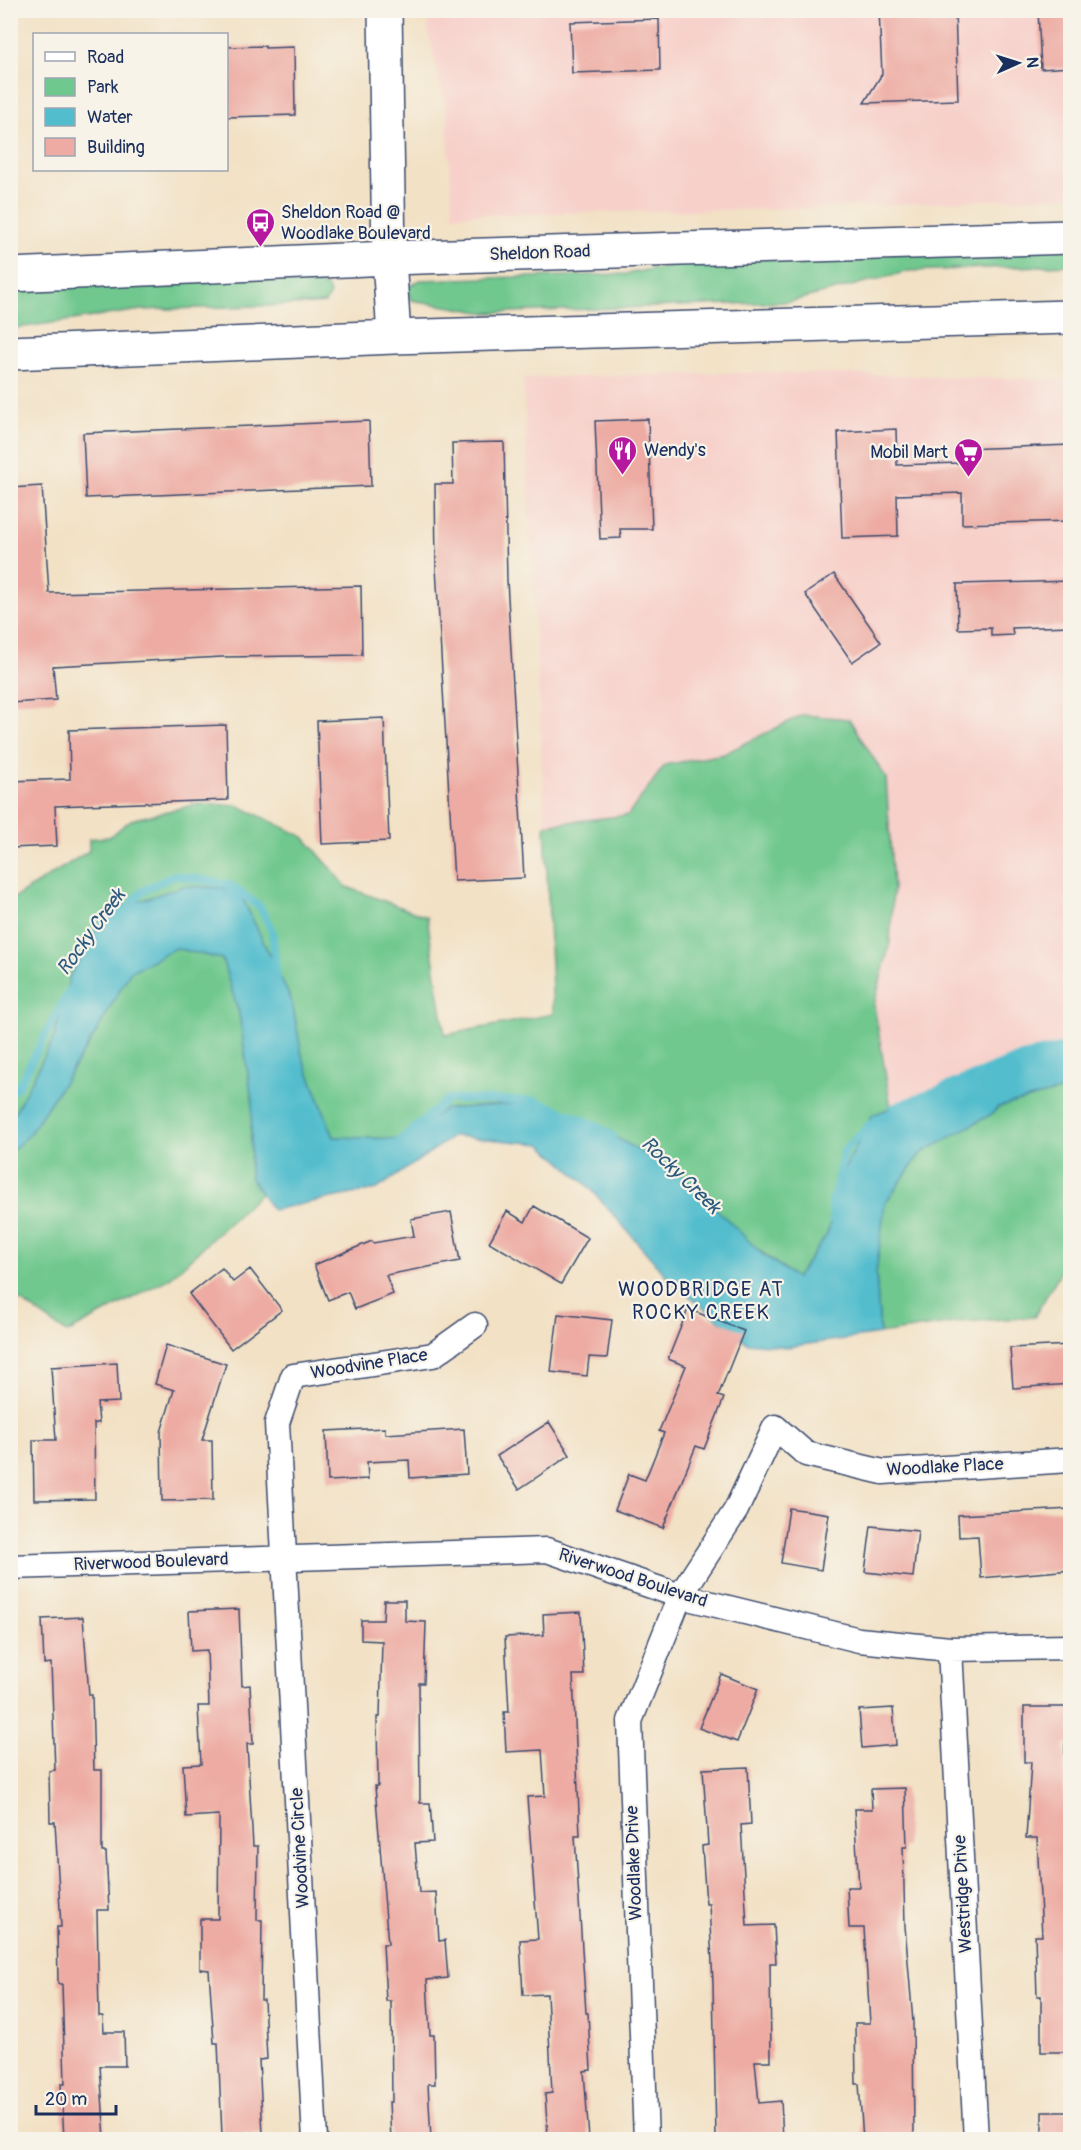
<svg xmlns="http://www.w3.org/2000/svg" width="1081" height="2150" viewBox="0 0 1081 2150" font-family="Pangolin,sans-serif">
<rect width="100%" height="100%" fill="#f7f3e8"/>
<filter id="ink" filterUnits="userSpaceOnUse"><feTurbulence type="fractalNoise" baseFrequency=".0167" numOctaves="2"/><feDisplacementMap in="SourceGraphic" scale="12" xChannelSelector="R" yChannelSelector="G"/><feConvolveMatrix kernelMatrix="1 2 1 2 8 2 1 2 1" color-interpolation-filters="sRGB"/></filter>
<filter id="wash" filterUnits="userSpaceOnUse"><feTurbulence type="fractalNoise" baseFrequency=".008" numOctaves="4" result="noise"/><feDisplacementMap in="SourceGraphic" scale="24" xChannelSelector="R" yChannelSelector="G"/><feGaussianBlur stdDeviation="1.35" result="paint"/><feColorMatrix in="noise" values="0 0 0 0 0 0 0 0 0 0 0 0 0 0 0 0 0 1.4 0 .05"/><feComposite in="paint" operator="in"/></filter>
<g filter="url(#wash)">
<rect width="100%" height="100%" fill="#f2e1c5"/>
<!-- built -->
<path fill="#f7d0ca" d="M429,10L1070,11V196L818,208L453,215L446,107L428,32Z
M773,372L1070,380V1045L1048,1049L891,1108L874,1005L890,942L893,887L886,778L802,715L724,754L665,765L628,815L545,825L523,378Z"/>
<!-- green -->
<path fill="#6fc88e" stroke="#457c76" stroke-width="1.5" d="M1070,247V265L909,271L789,302L486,313L411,300L406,288L420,280L625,274L716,257Z
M269,275L323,285L328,288L330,294L325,303L314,304L141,310L11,329L10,281Z
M802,715L849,719L886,778L893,887L890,942L874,1005L891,1108L872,1115L843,1172L827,1235L796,1278L586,1120L532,1103L445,1109L401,1139L334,1137L302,1056L292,1002L238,889L70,976L54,1038L13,1117L11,1116V900L89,851V839L109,837L131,820L197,804L237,805L304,837L347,887L427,917L445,1035L553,1014L545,825L628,815L665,765L724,754Z
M175,948L222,959L239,1013L252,1101L250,1176L261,1193L170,1278L67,1333L11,1294L10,1151L28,1136L94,1036L130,972Z
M1070,1088V1256L1034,1317L961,1322L880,1334L876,1273L884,1204L921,1153L992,1114L998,1107Z"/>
<!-- water -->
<path fill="#52bdcd" stroke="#367696" stroke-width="1.5" d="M184,886L238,889L292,1002L302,1056L334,1137L401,1139L445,1109L532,1103L586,1120L683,1176L761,1253L796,1278L827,1235L843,1172L872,1115L1048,1049L1070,1045V1088L998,1107L992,1114L921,1153L885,1203L876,1273L880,1334L787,1347L747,1343L670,1280L591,1189L541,1144L454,1136L377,1189L272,1210L250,1177L252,1101L239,1013L222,959L175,948L130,972L94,1036L28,1136L11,1151V1116H13L54,1038L70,976L106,912Z"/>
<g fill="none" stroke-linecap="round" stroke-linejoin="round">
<!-- stream -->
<path stroke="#52bdcd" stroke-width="8" d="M126,911L141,892L174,875L230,885L260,907L272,931L277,979
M10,1093L19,1085L70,989
M893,1108L1022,1056L1070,1046
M396,1144L448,1099L536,1101L596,1125L613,1136
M833,1221L832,1204L844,1151L871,1123"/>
</g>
<g id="blocks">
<!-- building -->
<path fill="#edaba3" d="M879,10H955L958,100L864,103L882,74Z
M1038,10H1071V67L1041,69Z
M659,19L660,70L572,73L570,22Z
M265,46V48L294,47L295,115L226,117V47Z
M648,419L652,529H620L621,538L600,539L595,421Z
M369,421L371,486L86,498L83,433Z
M896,429L897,465L960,463V449L1071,445V521L962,524V493L897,495L898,536L842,538L838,432Z
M504,442L507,580L524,878L454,881L436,567L435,484H453L452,443Z
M42,486L49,593L361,586L362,655L222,657L53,666L56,700L10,703V488Z
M834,574L881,642L852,662L805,594Z
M1071,581V626L1012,628L1013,635L991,636V628L958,629L957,584Z
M384,718L389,841L322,844L317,721Z
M226,725L228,800L55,806L57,846L10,848V781L70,779L69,730Z
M534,1206L588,1238L561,1284L489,1242L507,1211L525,1222Z
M451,1212L460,1261L386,1275L393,1294L355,1309L348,1292L328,1300L314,1265L372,1241L373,1243L414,1236L411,1219Z
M222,1268L233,1282L250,1269L282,1310L231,1349L189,1294Z
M688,1309L744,1331L718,1396L724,1398L704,1449L696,1446L663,1528L615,1510L629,1474L645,1480L664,1433L659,1431L686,1366L668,1359Z
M558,1314L612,1320L607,1358L589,1357L587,1376L551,1372Z
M166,1345L226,1364L202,1440H212L213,1500L162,1501L161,1432L174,1390L155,1384Z
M1071,1345V1384L1013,1388L1010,1348Z
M117,1363L119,1402L97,1403L99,1423H94L95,1499L34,1500L33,1440H56L51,1367Z
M549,1422L570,1455L519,1489L497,1456Z
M385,1428V1434L464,1429L467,1474L410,1478L409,1460L367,1462L368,1479L328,1481L326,1431Z
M789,1508L829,1514L821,1570L781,1563Z
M1071,1509V1570L981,1578L978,1536L959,1537L958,1515Z
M871,1526L918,1531L913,1577L865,1572Z
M384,1600H405V1621L426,1622L424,1683H419L420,1803H430L433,1842L415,1843L419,1893L436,1892L439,1941L445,1940L448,1978L427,1980L430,2035H434L435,2084H428L431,2139H391L389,2102H392L391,2001H386L383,1944H388L375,1786H378L377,1717H380L382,1641L361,1640V1620H383Z
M239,1609L242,1686L250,1685L253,1744H247L253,1846H258L257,1920H262L261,2000H264L267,2059L259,2060L263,2134L222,2136L218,2043H214L209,1970L200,1969V1919H218L219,1815L186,1817L183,1765L201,1764L198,1706H209L207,1650L191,1651L189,1611Z
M581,1612L584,1675H573L580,1836H575L586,2013H588L591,2070L584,2071L589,2139H548L545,2094L552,2093L547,1994L523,1995L520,1940L538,1939L527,1797L545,1796L542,1750L506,1752L504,1712H509L505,1637L544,1635L543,1614Z
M83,1617L89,1695H92L94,1770H102V1852H106L109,1910H97L99,2016H103L104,2032H124L125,2066H100L105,2139H64L61,2084H65L62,1984H58L57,1927H61L55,1822H50L49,1771L55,1770L51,1663L44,1664L42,1619Z
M721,1674L758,1689L737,1742L699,1728Z
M1024,1707H1071V1744H1065L1064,1802H1071V2052H1041V1996H1037L1035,1936H1042L1037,1838H1026L1031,1762H1024Z
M893,1708L896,1745L862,1748L859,1710Z
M748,1767L751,1824L741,1825L747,1926L774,1925L776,1963H770L771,2061H755L759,2103L781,2101L783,2139H716L713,1983L709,1904H706L702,1846L708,1845L703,1769Z
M905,1788L907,1847H903L905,1926L913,2022L914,2139H863L859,2084H856L855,2023H870L864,1928H849L847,1887H859L854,1809H872L871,1789Z
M1042,2112H1071V2139H1042Z"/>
</g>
</g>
<g filter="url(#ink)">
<use href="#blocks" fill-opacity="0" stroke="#3b4a6d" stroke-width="1.5"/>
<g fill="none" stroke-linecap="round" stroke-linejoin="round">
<defs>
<path id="street" d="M10,1567L547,1550L680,1596L859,1640L950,1649L1070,1647
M950,1649L976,2140
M315,2140L277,1423L293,1376L433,1355L475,1325
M646,2140L630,1721L680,1596L736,1510L775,1427L806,1454L883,1472L1070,1460"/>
<path id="secondary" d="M385,10L389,258L394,337
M10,275L389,258L1070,237
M10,353L394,337L1070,317"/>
</defs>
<!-- street casing -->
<use href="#street" stroke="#3b4a6d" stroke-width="27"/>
<!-- secondary casing -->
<use href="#secondary" stroke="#3b4a6d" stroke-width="36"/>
<!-- street -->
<use href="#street" stroke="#fff" stroke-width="24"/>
<!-- secondary -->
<use href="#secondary" stroke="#fff" stroke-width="33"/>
</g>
</g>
<!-- icons -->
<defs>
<symbol id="bus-pin" viewBox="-11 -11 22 30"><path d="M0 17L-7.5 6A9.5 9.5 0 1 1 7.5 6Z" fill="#b5179e" stroke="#f7f3e8"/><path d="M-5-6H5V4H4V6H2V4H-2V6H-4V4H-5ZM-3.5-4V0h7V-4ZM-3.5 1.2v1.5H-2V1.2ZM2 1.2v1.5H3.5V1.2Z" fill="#fff"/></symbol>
<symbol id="restaurant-pin" viewBox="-11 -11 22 30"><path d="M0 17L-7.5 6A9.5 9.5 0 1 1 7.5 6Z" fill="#b5179e" stroke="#f7f3e8"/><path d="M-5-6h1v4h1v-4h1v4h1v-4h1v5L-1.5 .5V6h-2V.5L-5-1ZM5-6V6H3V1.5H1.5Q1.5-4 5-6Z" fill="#fff"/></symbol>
<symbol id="supermarket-pin" viewBox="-11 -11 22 30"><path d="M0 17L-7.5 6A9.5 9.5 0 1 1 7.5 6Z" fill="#b5179e" stroke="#f7f3e8"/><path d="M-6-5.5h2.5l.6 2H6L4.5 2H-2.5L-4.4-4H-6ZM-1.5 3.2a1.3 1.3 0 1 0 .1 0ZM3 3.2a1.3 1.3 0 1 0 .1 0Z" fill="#fff"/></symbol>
</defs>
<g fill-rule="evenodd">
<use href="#bus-pin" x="244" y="206" width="33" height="45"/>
<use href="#restaurant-pin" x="606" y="434" width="33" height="45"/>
<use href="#supermarket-pin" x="952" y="436" width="33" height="45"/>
</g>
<g text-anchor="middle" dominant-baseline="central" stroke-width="4.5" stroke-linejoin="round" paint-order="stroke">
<!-- poi labels -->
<g font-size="18" fill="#1b2f5e" stroke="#f7f3e8" text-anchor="start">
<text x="281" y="212">Sheldon Road @<tspan x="281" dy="21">Woodlake Boulevard</tspan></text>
<text x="644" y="450">Wendy's</text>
<text x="948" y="452" text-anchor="end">Mobil Mart</text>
</g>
<!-- street labels -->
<g font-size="18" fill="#1b2f5e" stroke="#f7f3e8">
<text transform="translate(540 253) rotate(-2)">Sheldon Road</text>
<text transform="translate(369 1364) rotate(-9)">Woodvine Place</text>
<text transform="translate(945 1467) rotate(-3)">Woodlake Place</text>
<text transform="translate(151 1562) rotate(-2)">Riverwood Boulevard</text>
<text transform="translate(633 1578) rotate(18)">Riverwood Boulevard</text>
<text transform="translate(300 1848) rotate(-93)">Woodvine Circle</text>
<text transform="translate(634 1863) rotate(-92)">Woodlake Drive</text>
<text transform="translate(963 1894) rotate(-93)">Westridge Drive</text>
</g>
<!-- water labels -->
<g font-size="20" font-style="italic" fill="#2c5a7f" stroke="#f7f3e8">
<text transform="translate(91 932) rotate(-54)">Rocky Creek</text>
<text transform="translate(681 1175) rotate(44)">Rocky Creek</text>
</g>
<!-- neighbourhood labels -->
<g font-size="20" letter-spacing="1.5" fill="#1b2f5e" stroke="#f7f3e8">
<text x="701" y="1289">WOODBRIDGE AT<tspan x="701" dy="23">ROCKY CREEK</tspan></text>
</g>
</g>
<!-- margin -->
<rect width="1081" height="2150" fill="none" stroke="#f7f3e8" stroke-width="36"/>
<!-- legend -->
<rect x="33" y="33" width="195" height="138" fill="#f7f3e8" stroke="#9fa5b1" stroke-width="1.5"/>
<rect x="45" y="52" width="30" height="9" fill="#ffffff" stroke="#9fa5b1" stroke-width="1.5"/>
<text x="87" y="63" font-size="18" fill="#1b2f5e">Road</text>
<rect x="45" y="78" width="30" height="18" fill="#6fc88e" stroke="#9fa5b1" stroke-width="1.5"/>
<text x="87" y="93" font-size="18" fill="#1b2f5e">Park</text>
<rect x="45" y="108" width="30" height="18" fill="#52bdcd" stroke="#9fa5b1" stroke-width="1.5"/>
<text x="87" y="123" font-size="18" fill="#1b2f5e">Water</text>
<rect x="45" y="138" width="30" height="18" fill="#edaba3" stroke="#9fa5b1" stroke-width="1.5"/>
<text x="87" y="153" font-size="18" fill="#1b2f5e">Building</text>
<!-- north arrow -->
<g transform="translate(1018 63) rotate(87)" stroke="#f7f3e8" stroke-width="4.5" paint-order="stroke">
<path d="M0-4.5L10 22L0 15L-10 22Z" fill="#1b2f5e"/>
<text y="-9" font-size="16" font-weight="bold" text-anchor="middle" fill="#1b2f5e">N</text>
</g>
<!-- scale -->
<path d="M36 2105v9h80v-9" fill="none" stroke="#1b2f5e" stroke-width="3"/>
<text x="45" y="2105" font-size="18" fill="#1b2f5e" stroke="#f7f3e8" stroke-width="4.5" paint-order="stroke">20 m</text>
</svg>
